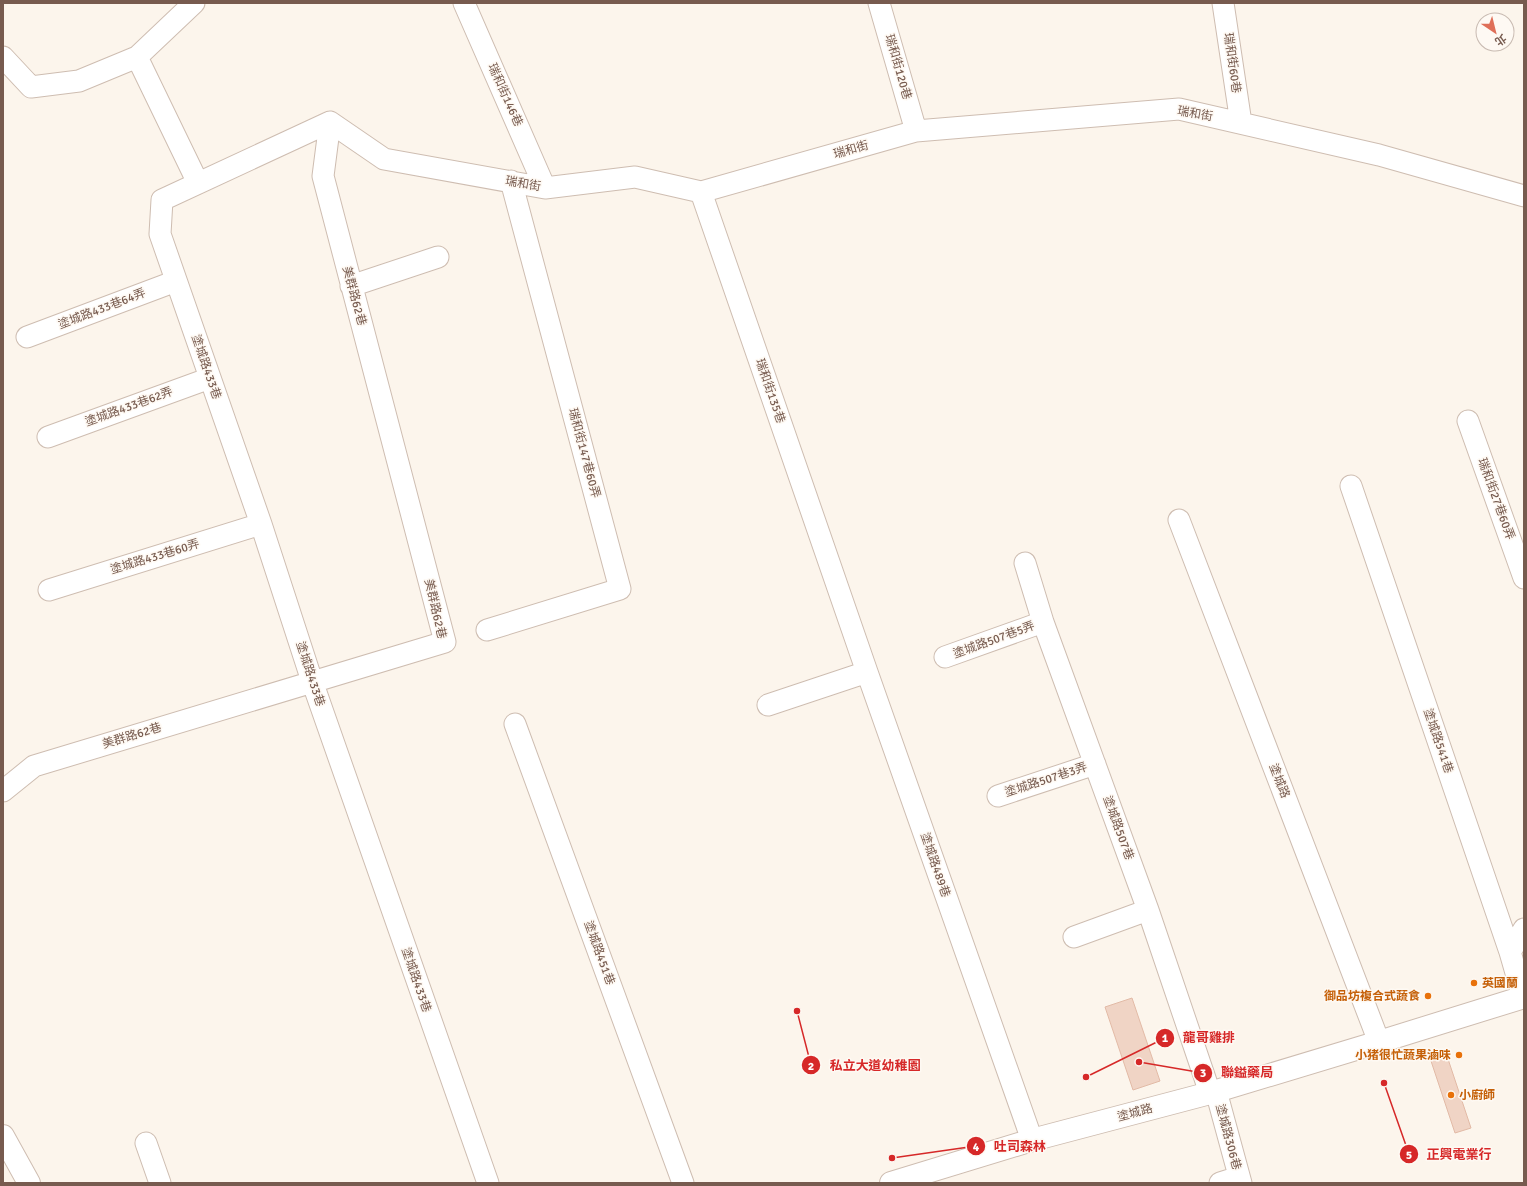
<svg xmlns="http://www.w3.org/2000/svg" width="1527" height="1186" viewBox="0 0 1527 1186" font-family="Signika,'Noto Sans TC',sans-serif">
<rect width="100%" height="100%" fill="#fcf5ec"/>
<!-- building -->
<path fill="#f0d4c5" stroke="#e2baa6" d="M1132,998L1160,1081L1133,1090L1105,1007Z
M1447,1056L1471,1128L1455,1133L1431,1061Z"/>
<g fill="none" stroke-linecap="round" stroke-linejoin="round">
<defs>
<path id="minor" d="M464,3L545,188
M879,3L916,131
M1223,3L1241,123
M3,57L31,87L79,81L137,57L194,3
M137,57L198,183
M701,192L867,672L1032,1140
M351,286L438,257
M27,337L176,281
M1468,421L1524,578
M48,437L210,378
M1351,486L1510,952L1523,997
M1179,520L1379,1042
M1025,563L1043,622L1148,910L1210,1093
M49,590L261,524
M487,630L620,589L511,181
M945,657L1043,622
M768,705L867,672
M515,724L683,1183
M3,791L34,766L445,642L323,176L330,122
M998,796L1095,764
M1074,937L1148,910
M1510,952L1524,929
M1216,1091L1241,1183
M146,1143L160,1183
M488,1183L312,681L261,524L160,234L162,200L330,122L384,159L545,188L635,177L701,192L916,131L1179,109L1379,155L1524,196
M1220,1183L1239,1177"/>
<path id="tertiary" d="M3,1136L29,1183
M891,1183L1032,1140L1210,1093L1379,1042L1524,997"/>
</defs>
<!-- minor casing -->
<use href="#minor" stroke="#cebdb1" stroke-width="23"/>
<!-- tertiary casing -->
<use href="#tertiary" stroke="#cebdb1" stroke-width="24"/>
<!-- minor -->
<use href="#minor" stroke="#fff" stroke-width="21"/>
<!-- tertiary -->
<use href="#tertiary" stroke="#fff" stroke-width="22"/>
</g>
<!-- markers -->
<g fill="#e8710a" stroke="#fef9f3" stroke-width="1.5">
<circle cx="1474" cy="983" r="4"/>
<circle cx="1428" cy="996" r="4"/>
<circle cx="1459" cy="1055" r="4"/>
<circle cx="1451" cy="1095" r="4"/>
</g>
<g text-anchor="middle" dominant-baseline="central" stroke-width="3" stroke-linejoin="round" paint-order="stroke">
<!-- street labels -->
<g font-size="12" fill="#775b4f" stroke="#fef9f3">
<text transform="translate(1232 63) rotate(82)">瑞和街60巷</text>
<text transform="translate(898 67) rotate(74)">瑞和街120巷</text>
<text transform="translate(505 95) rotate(66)">瑞和街146巷</text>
<text transform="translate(1195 114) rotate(10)">瑞和街</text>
<text transform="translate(851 150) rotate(-16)">瑞和街</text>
<text transform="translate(523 184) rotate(10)">瑞和街</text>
<text transform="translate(354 296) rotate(75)">美群路62巷</text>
<text transform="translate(102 309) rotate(-21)">塗城路433巷64弄</text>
<text transform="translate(206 367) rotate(71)">塗城路433巷</text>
<text transform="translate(770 391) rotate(71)">瑞和街135巷</text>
<text transform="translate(129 407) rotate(-20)">塗城路433巷62弄</text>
<text transform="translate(584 453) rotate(75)">瑞和街147巷60弄</text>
<text transform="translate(1496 499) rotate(70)">瑞和街27巷60弄</text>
<text transform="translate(155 557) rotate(-17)">塗城路433巷60弄</text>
<text transform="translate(435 609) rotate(77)">美群路62巷</text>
<text transform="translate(994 640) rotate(-20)">塗城路507巷5弄</text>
<text transform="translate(310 674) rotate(72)">塗城路433巷</text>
<text transform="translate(132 736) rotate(-17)">美群路62巷</text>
<text transform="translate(1438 741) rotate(71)">塗城路541巷</text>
<text transform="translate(1046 780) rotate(-18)">塗城路507巷3弄</text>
<text transform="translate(1279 781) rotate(69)">塗城路</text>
<text transform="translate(1118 828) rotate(70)">塗城路507巷</text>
<text transform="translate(935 865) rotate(71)">塗城路489巷</text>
<text transform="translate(599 953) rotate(70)">塗城路451巷</text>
<text transform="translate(416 980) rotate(71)">塗城路433巷</text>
<text transform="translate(1135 1113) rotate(-15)">塗城路</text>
<text transform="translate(1228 1137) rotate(75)">塗城路306巷</text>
</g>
<!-- food labels -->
<g font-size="12" font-weight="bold" fill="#c56008" stroke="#fef9f3" text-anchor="start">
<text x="1482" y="983">英國蘭</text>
<text x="1420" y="996" text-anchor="end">御品坊複合式蔬食</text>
<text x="1451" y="1055" text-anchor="end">小猪很忙蔬果滷味</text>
<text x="1459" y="1095">小廚師</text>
</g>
</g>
<!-- callouts -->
<path fill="none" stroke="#d62828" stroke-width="1.5" d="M1086 1077L1165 1038M797 1011L811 1065M1139 1062L1203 1073M892 1158L976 1146M1384 1083L1409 1154"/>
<g fill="#d62828" stroke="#fef9f3" stroke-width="1.5">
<circle cx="1086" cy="1077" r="4"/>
<circle cx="797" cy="1011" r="4"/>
<circle cx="1139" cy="1062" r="4"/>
<circle cx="892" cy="1158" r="4"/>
<circle cx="1384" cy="1083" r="4"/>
<circle cx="1165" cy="1038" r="10"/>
<circle cx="811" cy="1065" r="10"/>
<circle cx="1203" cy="1073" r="10"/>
<circle cx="976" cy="1146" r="10"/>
<circle cx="1409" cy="1154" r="10"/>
</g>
<g font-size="12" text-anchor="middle" font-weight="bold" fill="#fff">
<text x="1165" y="1042">1</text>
<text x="811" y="1070">2</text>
<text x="1203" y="1077">3</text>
<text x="976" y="1151">4</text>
<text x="1409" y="1159">5</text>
</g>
<g font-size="13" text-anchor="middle" font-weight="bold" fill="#d62828" stroke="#fef9f3" stroke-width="3" stroke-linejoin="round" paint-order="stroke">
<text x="1209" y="1042">龍哥雞排</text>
<text x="875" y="1070">私立大道幼稚園</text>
<text x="1247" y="1077">聯鎰藥局</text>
<text x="1020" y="1151">吐司森林</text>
<text x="1459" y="1159">正興電業行</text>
</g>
<!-- border -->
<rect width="1527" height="1186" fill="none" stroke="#775b4f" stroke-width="8"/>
<!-- north arrow -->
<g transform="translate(1495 32) rotate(145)"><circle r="19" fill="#fef9f3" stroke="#c8bab1"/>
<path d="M0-3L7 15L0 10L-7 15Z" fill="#df6f58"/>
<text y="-6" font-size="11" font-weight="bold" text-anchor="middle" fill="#775b4f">北</text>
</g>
</svg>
